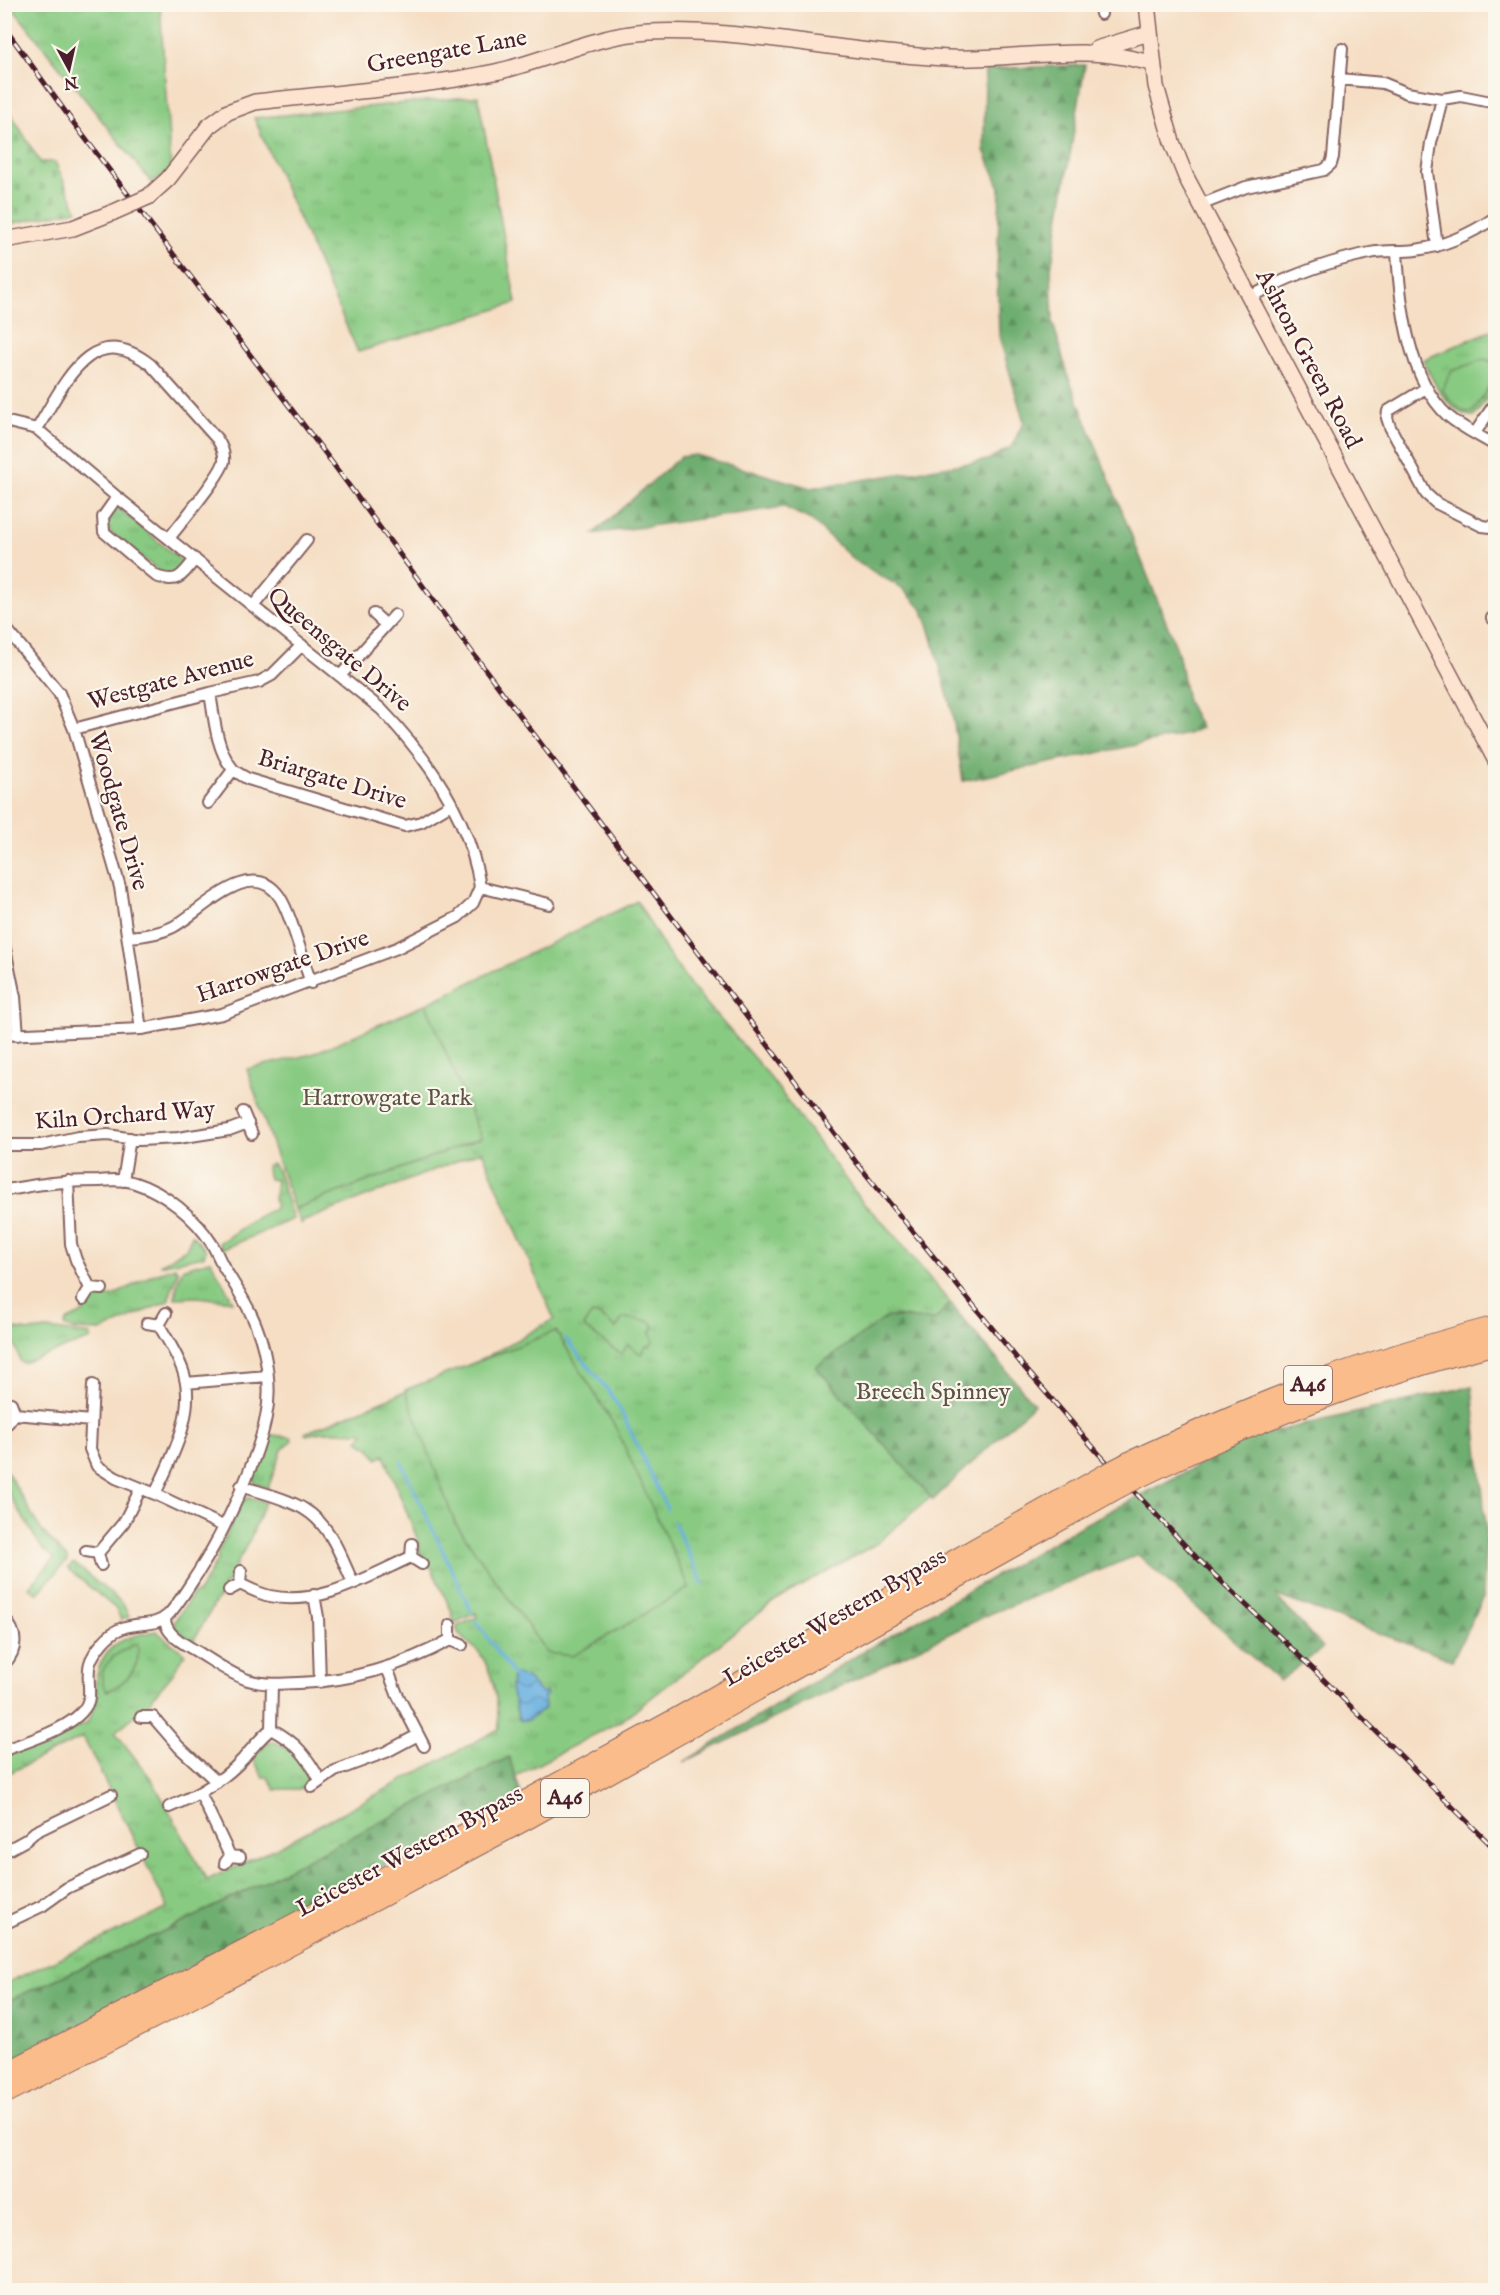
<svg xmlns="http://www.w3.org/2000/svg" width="1500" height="2295" viewBox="0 0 1500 2295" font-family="'IM FELL English',serif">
<defs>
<pattern id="grass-tufts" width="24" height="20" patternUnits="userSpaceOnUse" patternTransform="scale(1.5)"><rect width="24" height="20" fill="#88ca82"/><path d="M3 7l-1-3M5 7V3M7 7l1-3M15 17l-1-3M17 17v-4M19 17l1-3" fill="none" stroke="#77ad70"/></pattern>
<pattern id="forest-firs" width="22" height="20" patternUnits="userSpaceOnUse" patternTransform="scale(1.5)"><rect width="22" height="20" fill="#6eae70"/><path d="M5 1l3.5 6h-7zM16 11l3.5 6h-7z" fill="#5c8d5c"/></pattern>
<pattern id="cemetery-stones" width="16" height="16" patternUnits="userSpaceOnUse" patternTransform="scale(1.5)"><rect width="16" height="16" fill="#88ca82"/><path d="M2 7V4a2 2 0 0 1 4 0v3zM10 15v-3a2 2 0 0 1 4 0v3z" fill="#77ad70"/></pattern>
<pattern id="water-waves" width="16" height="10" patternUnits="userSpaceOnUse" patternTransform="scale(1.5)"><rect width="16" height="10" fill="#6bb1e1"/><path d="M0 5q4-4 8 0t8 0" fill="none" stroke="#5a8fb7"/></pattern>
</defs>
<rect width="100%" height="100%" fill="#fbf7ec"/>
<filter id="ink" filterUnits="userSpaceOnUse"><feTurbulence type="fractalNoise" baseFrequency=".0167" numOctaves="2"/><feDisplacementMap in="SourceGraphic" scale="12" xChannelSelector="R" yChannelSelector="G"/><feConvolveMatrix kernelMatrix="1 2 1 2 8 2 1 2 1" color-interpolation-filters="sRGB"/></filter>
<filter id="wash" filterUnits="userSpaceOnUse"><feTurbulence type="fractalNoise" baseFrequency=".008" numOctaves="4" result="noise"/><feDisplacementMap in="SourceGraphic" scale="24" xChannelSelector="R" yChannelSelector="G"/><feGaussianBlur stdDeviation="1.35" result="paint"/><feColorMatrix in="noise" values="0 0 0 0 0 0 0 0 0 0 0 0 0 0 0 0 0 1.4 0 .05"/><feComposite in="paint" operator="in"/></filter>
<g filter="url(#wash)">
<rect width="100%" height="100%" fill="#f5dec4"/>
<!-- grass -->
<path fill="url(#grass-tufts)" stroke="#697456" stroke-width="1.5" d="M10,5H160L171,171L151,182Z
M478,96L516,303L358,352L254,118Z
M1495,329V386L1475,416C1451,419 1431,378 1423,360Z
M118,508L184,563L179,574L165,576L111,533L107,527V515L113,509Z
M637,901L668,954L692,987L766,1072L863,1203L886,1225L950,1303L935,1320L894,1316L816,1367L932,1496L876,1544L776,1600L624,1719L514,1777L509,1758L184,1922L5,2002L4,1984L168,1908L83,1737L5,1775V1757L88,1723C89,1714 95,1709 96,1701C97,1694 95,1688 96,1681C101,1645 124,1636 156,1631L185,1654L172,1675L154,1696L147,1710L138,1713L115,1732L152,1780L207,1880L276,1848L499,1729C498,1706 495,1676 481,1655C474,1644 459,1641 456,1627L477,1617L476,1613L454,1623L451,1610L432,1569L419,1554V1543L384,1455L378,1459L369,1448L358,1440L364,1433L360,1432H322L306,1435L305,1433L481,1360L554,1319L482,1151L302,1222V1225L294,1209L481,1138L426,1004Z
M273,1164L278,1172L293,1219L223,1249L219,1243C232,1235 262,1211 273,1210L276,1205L274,1202L276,1180L269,1179L266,1166Z
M192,1235L206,1250L204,1256L159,1265L186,1249Z
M209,1261H211L233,1301L197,1297L175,1298L177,1284L183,1268Z
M175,1267L178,1272L168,1301L101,1331L73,1330L64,1326L66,1321L81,1314L95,1298L113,1296L152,1275Z
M16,1329L29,1331L48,1329L90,1335L91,1339L23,1363L20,1361L15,1345L9,1336V1332Z
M272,1435L291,1437L292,1440L282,1450L268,1488L254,1483L253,1477L267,1439Z
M5,1468L41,1530L67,1558V1561L37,1594L29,1587L54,1558L41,1547L8,1493L5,1486Z
M249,1498L265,1502L250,1539L234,1569L233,1579L224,1585L227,1590L217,1600L193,1641L175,1629L174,1622L193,1594L198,1593L218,1559L217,1554L244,1499Z
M74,1563L123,1604L129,1617L121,1620L116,1609L67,1568Z
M272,1742C288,1743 321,1772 306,1786C299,1792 285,1787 275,1790L268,1777H263L253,1758L265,1744Z"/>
<!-- forest -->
<path fill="url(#forest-firs)" stroke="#5c664e" stroke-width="1.5" d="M1085,65L1051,269L1053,323L1068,376L1178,652L1187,701L1201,728L1188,734L963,781L952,711L930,630L922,609L902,588L855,561L811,520L784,507L593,534L680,457L696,455L811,488L988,460L1011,447L1024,422L999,336L997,273L1000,188L984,150L985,69Z
M950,1303L1034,1404L933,1500L816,1367L887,1317L935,1320Z
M1472,1386L1486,1527L1483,1599L1452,1660L1275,1595L1323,1648L1279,1681L1138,1555L992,1613L684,1762L859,1654L1081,1526L1255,1436Z
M509,1757L521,1794L5,2064V2002L184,1922Z"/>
<!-- cemetery -->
<path fill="url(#cemetery-stones)" stroke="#697456" stroke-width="1.5" d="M4,102L40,162H55L77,210L5,225Z"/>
<!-- park -->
<path fill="#88ca82" stroke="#697456" stroke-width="1.5" d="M1484,359L1495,363V377L1473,412C1459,414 1451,400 1442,390L1452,371Z
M426,1004L481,1138L294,1209L247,1069L312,1054Z
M592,1314L600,1316L616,1328L623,1318C633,1319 641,1319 651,1322L654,1327L650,1333L654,1341L650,1346H646L641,1354L628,1345L621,1354L585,1328V1323Z
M556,1331L616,1428L689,1588L573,1656L547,1653L455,1523L405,1390Z
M137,1644C143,1665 126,1684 107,1691C91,1669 117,1651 137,1644Z"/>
<!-- water -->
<path fill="url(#water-waves)" stroke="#5a6886" stroke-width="1.5" d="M517,1674L528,1679L542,1694L546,1692L547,1695L544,1697L545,1708L527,1721L519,1720L511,1689L512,1678Z"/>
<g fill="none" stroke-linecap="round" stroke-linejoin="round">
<!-- stream -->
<path stroke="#6bb1e1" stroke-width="3" d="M566,1339L608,1390L621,1411L667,1509
M401,1462L471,1611
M674,1523L703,1584
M476,1621L514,1676"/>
</g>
</g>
<g filter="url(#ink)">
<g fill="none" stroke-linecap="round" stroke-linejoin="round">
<defs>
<path id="street" d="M1099,4L1101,14
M1339,79L1383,83L1407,93L1442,99L1461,96L1496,103
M1200,205L1246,187L1324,170L1331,164L1333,157L1342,49
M1437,246L1427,172L1431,143L1442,99
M1397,252C1400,304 1408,379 1448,416C1462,428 1480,436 1496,446
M1250,297C1287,277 1329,261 1370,253C1385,250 1401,252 1416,250C1445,246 1471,234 1496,217
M1426,388L1388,411L1387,418L1390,427L1426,494L1436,503L1482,526L1491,527L1496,524
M4,421L37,429L117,497L381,709C428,758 470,819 480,887L549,904
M37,429C64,385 91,317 151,365L217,439C221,445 225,453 224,461C222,474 180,524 170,537
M1475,433L1496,402
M117,497L103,517L104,532L156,576C178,584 182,576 195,559
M254,605L307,540
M374,614L386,625
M1492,618L1496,619
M4,626L59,693L74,729L120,887L141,1029
M340,676L395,615
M210,693C214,716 216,749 232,768C236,773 242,775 248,779L405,826L421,822L451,804
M74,729L210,693L259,682L272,675L302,645
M208,803L233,770
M128,937C144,936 159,934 173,927C200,913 250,855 279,896C291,913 303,961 311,983
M4,944L15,997L18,1035
M4,1035L141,1029L222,1014L397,948L458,917L473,903L480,887
M243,1112L252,1134
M4,1145H41L78,1137L108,1135L140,1140L178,1138L229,1130L248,1123
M68,1181L71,1244L76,1260L90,1288
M123,1181L130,1138
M4,1190C18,1189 31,1185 45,1184C63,1181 81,1181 99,1181C111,1180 124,1179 135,1183C164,1192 196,1218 212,1244C216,1251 219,1258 222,1264C234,1285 249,1305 257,1328C267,1354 272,1389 266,1417C258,1460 223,1534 199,1571C191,1583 178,1605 168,1615C150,1632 126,1615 103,1642C83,1666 90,1670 89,1697C87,1724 27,1742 4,1750
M83,1299L90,1288L102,1289
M147,1323L159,1325L166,1313
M186,1383L267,1376
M93,1385L90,1449L97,1466L116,1478L155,1494L223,1526
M15,1414L91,1421
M8,1423L15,1414L11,1403
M241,1486C262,1493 286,1498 304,1509C331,1525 341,1557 353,1583
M155,1494C171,1459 196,1414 184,1374C179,1357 168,1341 159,1325
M412,1544L411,1557L422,1564
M86,1551L98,1553L101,1565
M98,1553L124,1522L141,1488
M4,1571V1578
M240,1584C250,1589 260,1594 270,1596C319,1607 369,1576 411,1557
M229,1590L240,1584L241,1571
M314,1595L318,1617L320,1682
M165,1617C164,1634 183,1643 196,1651C213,1661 230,1674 248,1680C265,1685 281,1684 298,1683C353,1681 402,1666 450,1640
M4,1619C18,1632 18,1650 4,1664
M450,1625V1640L462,1645
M387,1668L397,1694L424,1746
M141,1717H153L179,1747L217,1782
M271,1729C297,1743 306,1755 320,1780
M312,1787L335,1771L386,1752L418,1735
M200,1793L230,1856
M169,1807C196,1796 223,1781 243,1759C252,1748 260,1738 271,1729L272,1684
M4,1852L26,1840L35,1832L111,1795
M225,1863L230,1856L240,1857
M4,1924L42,1906L67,1888L140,1854"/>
<path id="secondary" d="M1147,4L1156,86L1172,142L1186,177L1496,761
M1096,49L1149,33
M148,197L168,179L209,126L228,112L255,102C333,93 418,88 495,72C547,61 594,35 649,32C749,28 848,54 948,58C994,60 1040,52 1085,53C1108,53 1130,58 1152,63
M4,240L73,228L114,212"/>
<path id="highway" d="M1127,1463C1191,1433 1255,1405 1321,1380C1378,1359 1437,1342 1496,1326
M1140,1477C1254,1421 1373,1376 1496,1344
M4,2074L406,1866L675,1719L1106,1474
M4,2094L175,2007L529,1818L1118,1488"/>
</defs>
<!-- street casing -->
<use href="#street" stroke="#866261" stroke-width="14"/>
<!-- secondary casing -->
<use href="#secondary" stroke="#866261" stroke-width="18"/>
<!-- highway casing -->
<use href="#highway" stroke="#866261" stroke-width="22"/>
<!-- street -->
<use href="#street" stroke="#fff" stroke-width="10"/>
<!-- secondary -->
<use href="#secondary" stroke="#fde4d0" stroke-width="15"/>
<!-- highway -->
<use href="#highway" stroke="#f9bc8a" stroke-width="20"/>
<defs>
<path id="rail" d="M4,27L72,121L325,453L451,624L856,1162L1024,1367L1099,1454L1197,1558L1313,1669L1496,1850"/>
</defs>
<!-- rail casing -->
<use href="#rail" stroke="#4a1f2b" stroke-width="5"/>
<!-- rail -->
<use href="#rail" stroke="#fbf7ec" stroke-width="3" stroke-dasharray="9" stroke-linecap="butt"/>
<defs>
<path id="secondary-bridge" d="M114,212L148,197"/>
<path id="highway-bridge" d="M1106,1474L1127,1463
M1118,1488L1140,1477"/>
</defs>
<!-- secondary-bridge casing -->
<use href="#secondary-bridge" stroke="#866261" stroke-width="18" stroke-linecap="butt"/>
<!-- highway-bridge casing -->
<use href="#highway-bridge" stroke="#866261" stroke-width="22" stroke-linecap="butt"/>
<!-- secondary-bridge -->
<use href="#secondary-bridge" stroke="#fde4d0" stroke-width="15"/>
<!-- highway-bridge -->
<use href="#highway-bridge" stroke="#f9bc8a" stroke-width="20"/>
</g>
</g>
<g text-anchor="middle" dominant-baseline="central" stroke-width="4.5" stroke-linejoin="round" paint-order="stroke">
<!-- shield labels -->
<g fill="#fbf7ec" stroke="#7f6065" stroke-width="1.5">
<rect x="1284" y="1366" width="48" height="38" rx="4.5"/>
<rect x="541" y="1779" width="48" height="38" rx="4.5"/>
</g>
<g font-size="22" font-weight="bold" fill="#4a1f2b">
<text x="1308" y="1385">A46</text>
<text x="565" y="1798">A46</text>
</g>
<!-- street labels -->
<g font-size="24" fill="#4a1f2b" stroke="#fbf7ec">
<text transform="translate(447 52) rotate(-10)">Greengate Lane</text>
<text transform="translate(1308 359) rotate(62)">Ashton Green Road</text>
<text transform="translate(339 650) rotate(40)">Queensgate Drive</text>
<text transform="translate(171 681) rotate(-15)">Westgate Avenue</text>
<text transform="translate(332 780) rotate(17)">Briargate Drive</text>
<text transform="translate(118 811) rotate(74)">Woodgate Drive</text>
<text transform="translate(283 967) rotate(-19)">Harrowgate Drive</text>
<text transform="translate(125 1116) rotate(-4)">Kiln Orchard Way</text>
<text transform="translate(835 1618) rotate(-30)">Leicester Western Bypass</text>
<text transform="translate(410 1852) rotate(-28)">Leicester Western Bypass</text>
</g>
<!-- park labels -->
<g font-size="24" fill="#5d5245" stroke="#fbf7ec">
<text x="387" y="1098">Harrowgate Park</text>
<text x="933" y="1392">Breech Spinney</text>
</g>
</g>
<!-- margin -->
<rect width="1500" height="2295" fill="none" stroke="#fbf7ec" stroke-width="24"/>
<!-- north arrow -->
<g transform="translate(69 69) rotate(172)" stroke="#fbf7ec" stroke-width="4.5" paint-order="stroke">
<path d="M0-4.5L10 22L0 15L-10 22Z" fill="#4a1f2b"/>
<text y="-9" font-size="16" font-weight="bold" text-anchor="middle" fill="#4a1f2b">N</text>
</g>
</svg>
